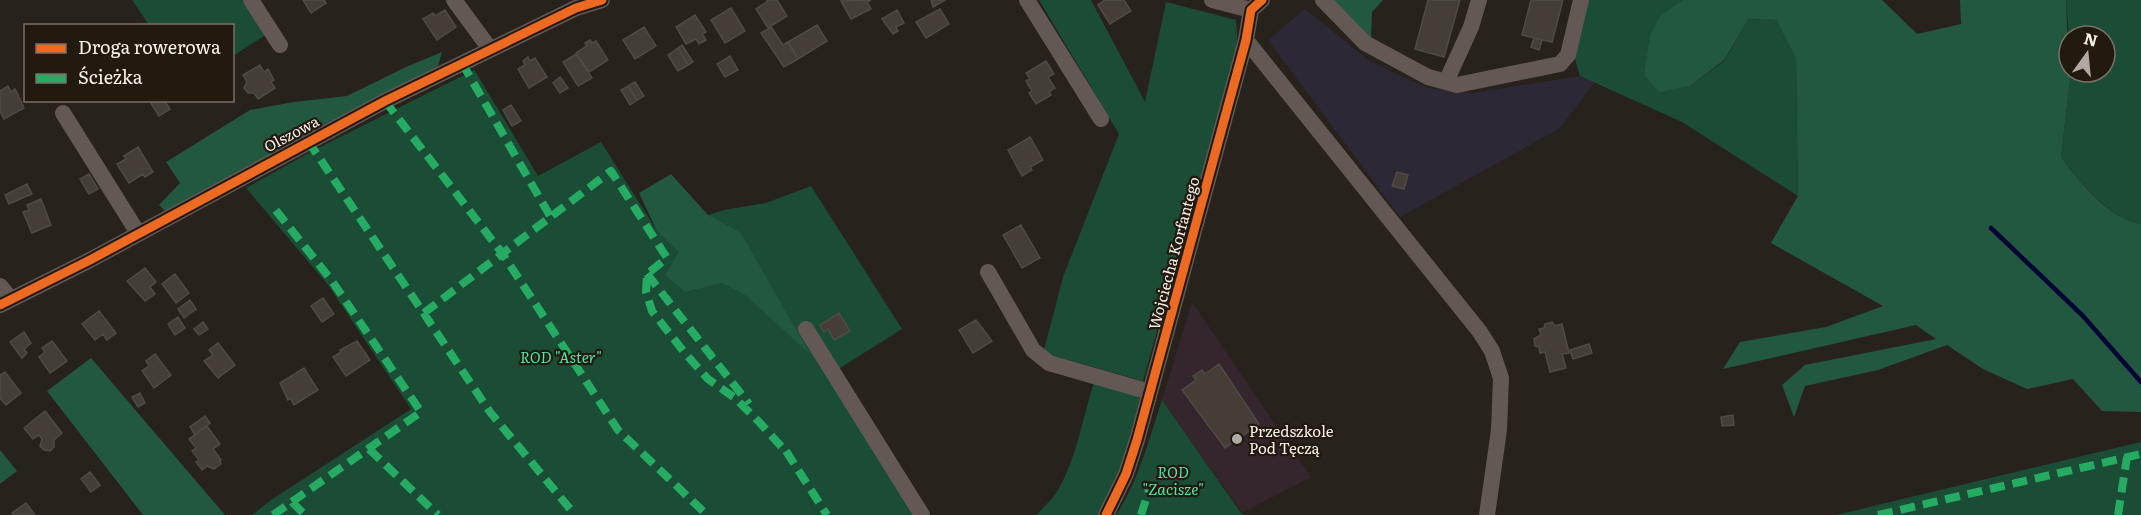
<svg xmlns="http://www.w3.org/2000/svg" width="2141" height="515" viewBox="0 0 2141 515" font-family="Literata,serif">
<rect width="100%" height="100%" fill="#28221c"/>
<!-- industrial -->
<path fill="#2d2835" d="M1305,9L1371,62L1428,88L1473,93L1580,76L1595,82L1559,129L1400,217L1268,40Z"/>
<!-- education -->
<path fill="#35252c" d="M1192,302L1311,477L1242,513L1162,400Z"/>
<!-- green -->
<path fill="#1b4c36" d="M132,0H245L267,34L233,56L232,26L149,25Z
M1039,0H1091L1145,102L1166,2L1236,20L1238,46L1143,381L1050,355L1044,350L1063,277L1119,134Z
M1587,0H1683L1681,2L1690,86L1724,61L1749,19L1776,20L1796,59L1798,196L1682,122L1580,76L1574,56Z
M2066,0H2141V224C2107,218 2081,182 2061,157L2071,72H2105V36H2069V39Z
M472,66L538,176L601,142L657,231L724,210L766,203L811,186L902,329L837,370L916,515H252L271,500L411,409L328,285L246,188L314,150L474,70Z
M1094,383L1142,397L1120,470L1098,515H1037C1043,507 1053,499 1058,490C1077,457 1082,419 1094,383Z
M1162,400L1241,513L1243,515H1116C1139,480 1149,439 1162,400Z
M2141,442V515H1836Z"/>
<!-- forest -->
<path fill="#235840" d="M1332,0H1383L1372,12L1371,38Z
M1683,0H1882L1917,34L1961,24L1960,0H2066L2069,72H2071L2061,157C2081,183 2107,218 2141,224V412L2102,411L2073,379L2027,389L1983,369L1947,345L1878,370L1805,386L1794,417L1782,385L1805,365L1936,339L1916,325L1723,369L1740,342L1826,327L1883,306L1771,243L1798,196L1796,59L1776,20L1749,19L1724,60L1690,86L1659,92L1644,75L1650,35L1661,15Z
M442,52L438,66L167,213L159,205L180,183L166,162L250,110L294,102L347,96L406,67Z
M671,174L708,215L741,233L810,354L745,295L722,283L685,292L665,275L679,252L657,231L639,193Z
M91,358L225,515H143L47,391Z
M0,450L17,471L0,484Z"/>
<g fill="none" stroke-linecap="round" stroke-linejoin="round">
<!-- stream -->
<path stroke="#040435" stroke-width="4.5" d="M1991,228L2083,316L2141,382"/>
</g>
<!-- building -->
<path fill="#453e37" stroke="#4f4a45" stroke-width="1.5" d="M303,0H324L326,3L311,13Z
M767,0H777L787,16L768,28L756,9L768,1Z
M871,0L867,2L871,9L851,19L841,1Z
M931,0H945L933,7Z
M1105,0H1124L1131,11L1110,24L1098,5Z
M1428,0H1460L1444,57L1415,49Z
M1531,0H1563L1552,42L1522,35Z
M731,8L745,31L725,43L711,20Z
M940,9L949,24L926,38L916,22Z
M445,10L456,27L437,40L423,19L433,13L435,16Z
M897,10L904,23L896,27L898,31L893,34L882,19Z
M695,15L706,32L702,34L706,40L699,44L696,39L686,44L676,27Z
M817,25L827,41L798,59L788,42Z
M644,27L656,46L635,59L623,40Z
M771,27L783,45L788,42L798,59L784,67L761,33Z
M1534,38L1542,40L1539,50L1531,47Z
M590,40L592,43L596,41L608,60L589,72L576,53L587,46L585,43Z
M682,45L693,62L688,65L678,48Z
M678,48L688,65L678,71L668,55Z
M576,54L592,78L578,86L563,62Z
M730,56L738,70L725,77L717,64Z
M528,57L530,61L535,58L547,77L529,88L518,69L525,65L523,61Z
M1046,61L1054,74L1048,77L1055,88L1049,92L1051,95L1036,104L1029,93L1032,91L1026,81L1030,79L1026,73Z
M260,65L264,72L268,69L274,80L271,82L275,88L258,99L254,93H248L244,88L247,82L243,75Z
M560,77L568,88L560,93L553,83Z
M635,82L644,96L637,100L628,86Z
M8,86L11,92L15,89L24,108L4,119L0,111V91Z
M628,86L637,100L630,105L621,90Z
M149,100H164L170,109L159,116Z
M511,105L521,121L512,126L503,110Z
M1030,137L1043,160L1030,167L1032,170L1022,176L1008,150Z
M138,147L153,172L145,177L143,174L129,183L117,164L126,159L124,156Z
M1397,172L1408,175L1404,189L1392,186Z
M89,174L98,189L89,194L80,179Z
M27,184L32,194L9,204L5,195Z
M41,199L51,225L32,233L23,212L29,210L27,205Z
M1021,225L1040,258L1022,268L1003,235Z
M145,268L156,282L150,287L155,294L145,301L127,281Z
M175,274L189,293L176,303L162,284Z
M323,298L334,314L322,322L311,306Z
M190,300L196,309L184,318L178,309Z
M99,311L116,333L107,340L103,334L95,340L82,324Z
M839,313L850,331L834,340L828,329L824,332L820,325Z
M178,317L185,328L175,335L168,324Z
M976,320L992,341L973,353L959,330Z
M203,322L208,329L199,335L194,329Z
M1552,322L1555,326L1562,324L1569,353L1562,354L1566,368L1550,372L1545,352L1540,353L1539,347L1535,346L1534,339L1541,335L1539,329L1544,328L1545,324Z
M24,332L31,343L24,349L27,353L22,358L10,342Z
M52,341L67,361L50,373L39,357L45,352L42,348Z
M357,341L370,360L346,376L333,357L341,352L340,350Z
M218,343L235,365L218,378L204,361L213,355L209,350Z
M1589,344L1592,353L1573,359L1570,350Z
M155,354L171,375L154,388L142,371L149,366L146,361Z
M1219,364L1259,424L1225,448L1182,390L1196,380L1193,376L1202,370L1205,374Z
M304,368L318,390L294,405L290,398L288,400L280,383Z
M5,372L21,393L6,405L0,398V375Z
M140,393L145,403L138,407L132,397Z
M45,411L62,433L54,440V447L50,451L44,450L40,446L42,439L39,435L33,439L24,428Z
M1733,415L1734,425L1722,426L1721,417Z
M205,416L210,423L195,435L190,427Z
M207,426L220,444L213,449L221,460L220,461L221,464L214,469L207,466L202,470L196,462L199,460L192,451L196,448L189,439Z
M90,472L100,485L91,492L81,479Z
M26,503L35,515H14L12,513Z"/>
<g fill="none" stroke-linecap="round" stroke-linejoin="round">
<!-- minor -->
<path stroke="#645855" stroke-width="16" d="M251,0L280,45
M454,0L490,49
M1027,0L1101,119
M1212,0L1251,10
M1323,0L1365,43L1428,77L1457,85L1560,64L1568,55L1581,0
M1246,40L1480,332L1492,351L1501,378L1499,430L1487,515
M1446,82L1471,27L1479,0
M63,113L138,233
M988,272L1033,350L1049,363L1150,392
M0,286L11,299
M0,305L90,260L385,101L576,8L602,0
M806,329L922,515
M1106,515L1126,474L1137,440L1246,40L1251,10L1262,0"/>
<!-- quiet -->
<path stroke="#26ab63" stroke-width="8" stroke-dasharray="15 8" stroke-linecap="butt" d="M462,63L550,216
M385,101L502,253L618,430L707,515
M308,141L490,412L575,515
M647,274L749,404
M424,313L611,171L667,258L647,274L646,292L652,311L684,352L708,379L735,398L760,423L789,455
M369,449L438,515
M786,451L827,515
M292,502L305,515
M273,515L421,412L332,281L274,208
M1141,515L1149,490
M1878,515L2141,454
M2118,515L2127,457"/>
<defs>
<path id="cycleway" d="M0,305L90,260L385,101L576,8L602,0
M1106,515L1126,474L1137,440L1246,40L1251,10L1262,0"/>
</defs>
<!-- cycleway casing -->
<use href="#cycleway" stroke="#22190f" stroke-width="13"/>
<!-- cycleway -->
<use href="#cycleway" stroke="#ed6a23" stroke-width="9"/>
</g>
<!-- markers -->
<circle fill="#afa9a3" stroke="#22190f" stroke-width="2" cx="1237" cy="439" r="6"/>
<g text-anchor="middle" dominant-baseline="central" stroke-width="4.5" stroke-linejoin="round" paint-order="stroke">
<!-- street labels -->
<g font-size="15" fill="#f8f2eb" stroke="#22190f">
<text transform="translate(291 133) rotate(-28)">Olszowa</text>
<text transform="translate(1173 253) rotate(-75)">Wojciecha Korfantego</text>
</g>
<!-- park labels -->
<g font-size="15" font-style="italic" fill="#4ceaac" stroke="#22190f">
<text x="561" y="356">ROD "Aster"</text>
<text x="1173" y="471">ROD<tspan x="1173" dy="17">"Zacisze"</tspan></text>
</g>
<!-- poi labels -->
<g font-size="15" fill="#f8f2eb" stroke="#22190f" text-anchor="start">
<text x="1249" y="430">Przedszkole<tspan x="1249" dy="17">Pod Tęczą</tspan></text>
</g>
</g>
<!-- legend -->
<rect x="24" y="24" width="210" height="78" fill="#22190f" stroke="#787067" stroke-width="1.5"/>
<rect x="36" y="44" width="30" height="9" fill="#ed6a23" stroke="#787067" stroke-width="1.5"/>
<text x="78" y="54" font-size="18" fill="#f8f2eb">Droga rowerowa</text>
<rect x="36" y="74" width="30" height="9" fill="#26ab63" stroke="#787067" stroke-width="1.5"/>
<text x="78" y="84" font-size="18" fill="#f8f2eb">Ścieżka</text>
<!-- north arrow -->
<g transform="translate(2087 54) rotate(15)"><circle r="28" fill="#22190f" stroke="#787067" stroke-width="1.5"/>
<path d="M0-4.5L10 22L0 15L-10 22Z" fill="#afa9a3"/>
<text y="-9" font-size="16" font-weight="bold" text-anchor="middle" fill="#f8f2eb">N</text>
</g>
</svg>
